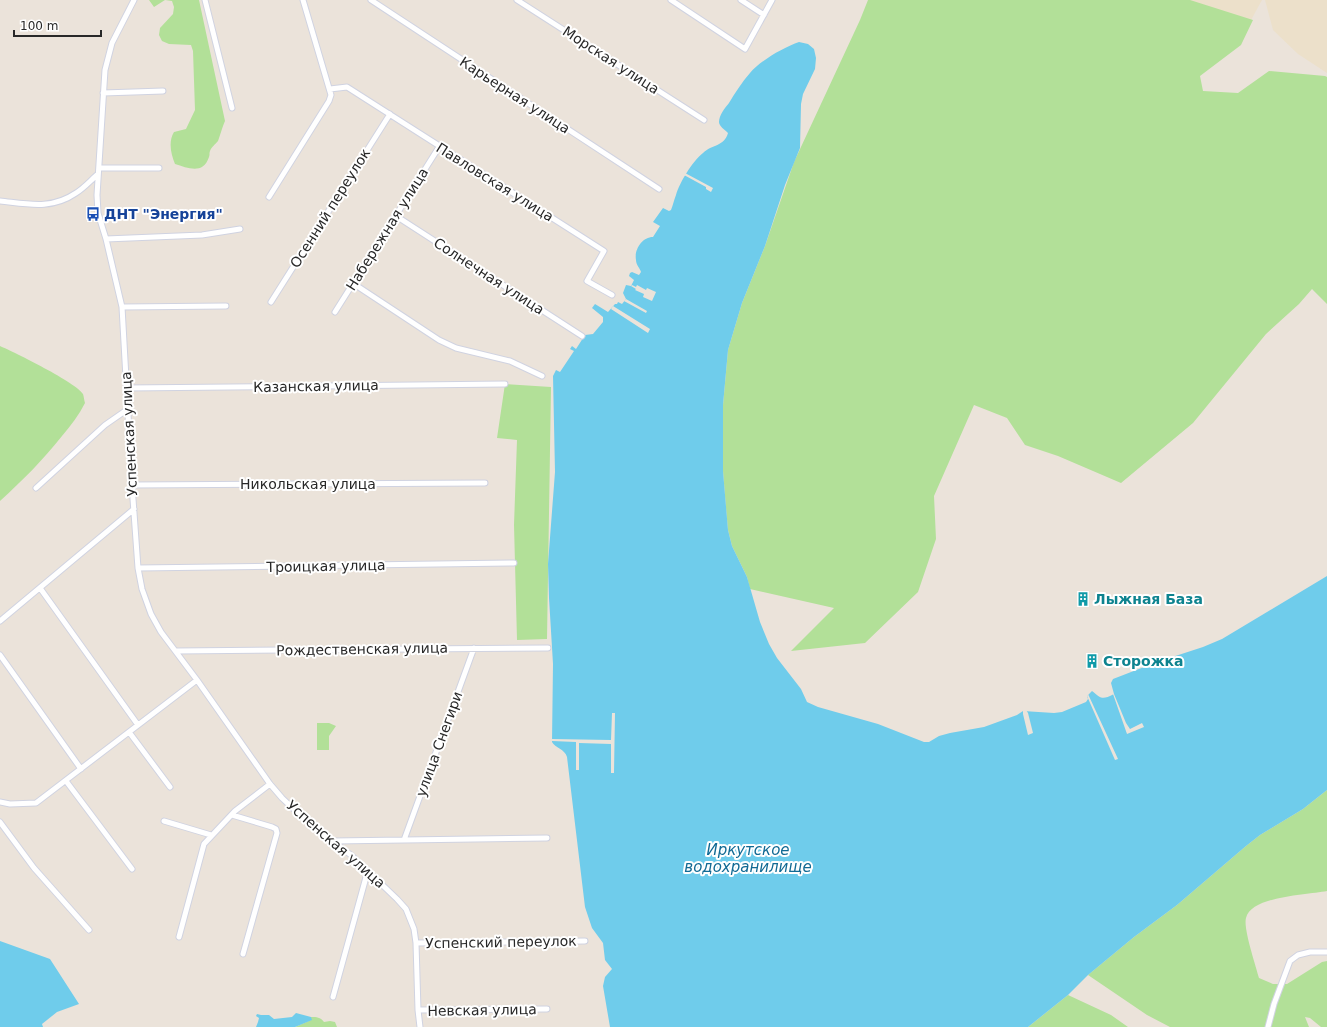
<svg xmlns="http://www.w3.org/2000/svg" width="1327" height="1027" viewBox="0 0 1327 1027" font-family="'DejaVu Sans',sans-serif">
<rect width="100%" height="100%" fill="#ebe3da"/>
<!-- education -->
<path fill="#ece0ca" d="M1185,0H1262L1251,20Z
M1265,0H1327V73L1298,54L1273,30Z"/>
<!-- green -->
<path fill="#b2e098" d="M149,0H199L225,121C223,125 219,139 218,141C215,145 212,146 210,151C209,154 210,154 209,157C203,175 188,168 175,164C171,154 168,142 174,132L186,129L195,110L193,51L191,45L169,44L162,41L159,35L160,28L173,14L174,7L172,1L165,0L154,7Z
M868,0H1190L1253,20L1241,45L1200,76L1203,91L1238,93L1269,71L1325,76L1327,77V304L1312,289L1299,304L1266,334L1193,423L1121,483L1058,456L1025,445L1007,418L974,405L934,496L936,539L918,592L865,643L791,651L834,608L750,589L747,577L732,546L728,530L726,508L723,471V405L728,350L742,303L765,246L794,162L860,20Z
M0,346C14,352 77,383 83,394C84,397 84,400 85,403C79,415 71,425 62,436C43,460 23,480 0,501Z
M505,384L551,387L547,639L517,640L514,525L517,440L497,438Z
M317,723H329L336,726L329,736V750H317Z
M1327,790V891C1307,895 1251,896 1246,918C1243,928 1256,966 1259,978L1273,984H1287L1322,962L1327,961V1027H1321L1310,1018L1305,1017L1309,1027H1170L1147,1015L1088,975L1134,937L1177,905L1246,846L1260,835L1303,809Z
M1068,995L1111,1015L1128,1027H1028Z
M311,1017C317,1017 320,1017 324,1022L330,1021L335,1022L337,1027H295L311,1020Z"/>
<!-- water -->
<path fill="#6fcceb" d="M799,42L808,44L814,49L816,58L815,69L803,94L801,104L800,148L785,185L765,246L742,303L728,350L723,405V471L728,530L732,546L747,577L760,622L769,644L777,658L801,689L807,702L818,707L878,724L924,742H929L939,736L950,733L984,727L1017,715L1023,711L1054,713L1062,712L1086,702L1088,699L1087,696L1092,691C1102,699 1102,700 1114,694L1111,683L1113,679L1157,662L1203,647L1222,639L1327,576V790L1303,809L1260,835L1246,846L1177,905L1134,937L1088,975L1068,995L1028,1027H610L603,986L605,977L612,969L605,960L603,943L592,928L585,907L567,757C565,749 555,748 552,742L553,664L549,598L548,564L555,472L553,376L556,370L560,372L574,351L570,349L572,346L576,349L585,335L593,334L603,322V317L592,308L595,304L608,312L615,304H617L618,302L622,304L626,299L623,293L626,285L631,286L634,280L629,276L630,273L632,272L639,275L641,272C640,268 636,265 636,260C634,250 642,237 653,237L660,226L653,222L663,208L669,211L671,210C673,205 674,200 676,195C680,182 692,162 703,153C712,144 724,147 728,133C725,130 719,126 719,122C719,115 725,108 729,103C735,93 742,82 750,73C760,61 784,47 799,42Z
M0,941L50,959L79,1004L57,1012L42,1024L43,1027H0Z
M296,1013L311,1017L312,1020L295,1027H256L258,1022L259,1018L256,1016L257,1014L261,1015H269L274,1019L292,1017Z"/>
<!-- pier -->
<path fill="#ebe3da" d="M685,173L713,188L711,192L706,189V187L684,175Z
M632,285L636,287L637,285L646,290L647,288L656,292L652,301L643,297L644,294L635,290L636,289L631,286Z
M626,299L647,311L646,313L624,301Z
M613,306L650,329L648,333L611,309Z
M1088,694L1118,759L1115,760L1087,696Z
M1113,694H1114L1126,723L1130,729L1142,723L1144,727L1127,734Z
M1026,710L1028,713L1033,733L1028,735L1023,714V711Z
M612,713H615L614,773H611V744L579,743V770H576V742L552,741V739L611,740Z"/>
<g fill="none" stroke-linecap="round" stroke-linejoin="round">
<defs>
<path id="minor" d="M134,0L112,43L105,70L97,195L98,213L106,239L122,307L132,485L138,568L142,589L151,614L161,632L197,680L270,784L282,798L302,817L322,834L351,855L397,899L406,909L414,929L416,943L418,1010L420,1027
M205,0L232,108
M371,0L659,189
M517,0L704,120
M671,0L745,49L772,0
M741,0L764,15
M330,89L347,87L604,251L587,281L612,295
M103,93L163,91
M99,168H159
M269,197L329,101L331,95L303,0
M0,201C28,204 51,210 76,193C84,188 90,181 97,175
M396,216L582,336
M106,239L202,235L240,229
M354,284L439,340L456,348L510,361L542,376
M271,302L390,114
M122,307L226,306
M335,312L439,147
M127,388L505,384
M132,485L485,483
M36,488L105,425L128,409
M138,568L514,563
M40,588L138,725
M0,621L134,509
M176,651L548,648
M0,655L81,769
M129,732L170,787
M66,781L132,869
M0,802L10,804L36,803L197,680
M232,815L272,827L276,829L277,833L243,954
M164,821L211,835
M0,822L34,868L89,930
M404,840L547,838
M333,841L404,840L474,648
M179,937L204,844L235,811L270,784
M416,943L585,941
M333,997L368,870
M418,1010L547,1009
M1268,1027L1274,1004L1290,961L1298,955L1310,952H1327"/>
</defs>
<!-- minor casing -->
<use href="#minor" stroke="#d0d3e1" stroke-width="7"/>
<!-- minor -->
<use href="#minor" stroke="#fff" stroke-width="5"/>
</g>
<!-- icons -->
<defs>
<symbol id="bus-bare" viewBox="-9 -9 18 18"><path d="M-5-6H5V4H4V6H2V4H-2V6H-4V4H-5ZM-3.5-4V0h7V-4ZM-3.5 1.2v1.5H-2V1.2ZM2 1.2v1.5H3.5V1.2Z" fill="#1a4fb4" stroke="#fff" stroke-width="2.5" paint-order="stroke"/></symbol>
<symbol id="building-bare" viewBox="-9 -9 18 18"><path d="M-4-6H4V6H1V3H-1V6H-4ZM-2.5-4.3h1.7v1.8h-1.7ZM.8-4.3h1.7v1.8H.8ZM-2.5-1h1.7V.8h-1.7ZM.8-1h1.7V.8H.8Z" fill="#0f9aa8" stroke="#fff" stroke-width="2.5" paint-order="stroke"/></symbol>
</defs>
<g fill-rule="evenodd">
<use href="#bus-bare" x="83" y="204" width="20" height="20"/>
<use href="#building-bare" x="1073" y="589" width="20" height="20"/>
<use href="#building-bare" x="1082" y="651" width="20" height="20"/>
</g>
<g text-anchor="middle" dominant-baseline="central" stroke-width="4" stroke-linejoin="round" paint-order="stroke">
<!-- street labels -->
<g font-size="14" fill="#282828" stroke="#fff">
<text transform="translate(611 60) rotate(33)">Морская улица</text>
<text transform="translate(515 95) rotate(33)">Карьерная улица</text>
<text transform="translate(495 182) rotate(32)">Павловская улица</text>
<text transform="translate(330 208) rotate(-58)">Осенний переулок</text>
<text transform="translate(387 229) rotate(-58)">Набережная улица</text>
<text transform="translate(489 276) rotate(33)">Солнечная улица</text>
<text transform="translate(316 386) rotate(-1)">Казанская улица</text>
<text transform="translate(129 434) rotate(-93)">Успенская улица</text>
<text x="308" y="484">Никольская улица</text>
<text transform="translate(326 566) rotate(-1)">Троицкая улица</text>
<text transform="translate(362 649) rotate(-1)">Рождественская улица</text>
<text transform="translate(439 744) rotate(-70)">улица Снегири</text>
<text transform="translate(336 844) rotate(41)">Успенская улица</text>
<text transform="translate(501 942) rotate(-1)">Успенский переулок</text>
<text transform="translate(482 1010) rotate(-1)">Невская улица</text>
</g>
<!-- transit labels -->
<g font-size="14" font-weight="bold" fill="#164399" stroke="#fff" text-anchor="start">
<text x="104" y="214">ДНТ "Энергия"</text>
</g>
<!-- culture labels -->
<g font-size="14" font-weight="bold" fill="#0d838f" stroke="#fff" text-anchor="start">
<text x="1094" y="599">Лыжная База</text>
<text x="1103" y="661">Сторожка</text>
</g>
<!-- water labels -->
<g font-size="15" font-style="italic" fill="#116a94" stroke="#fff">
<text x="748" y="850">Иркутское<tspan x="748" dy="17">водохранилище</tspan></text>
</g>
</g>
<!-- scale -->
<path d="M14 30v6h87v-6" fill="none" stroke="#282828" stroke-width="2"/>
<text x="20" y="30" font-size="12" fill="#282828" stroke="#ffffff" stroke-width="3" paint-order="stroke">100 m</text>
</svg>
